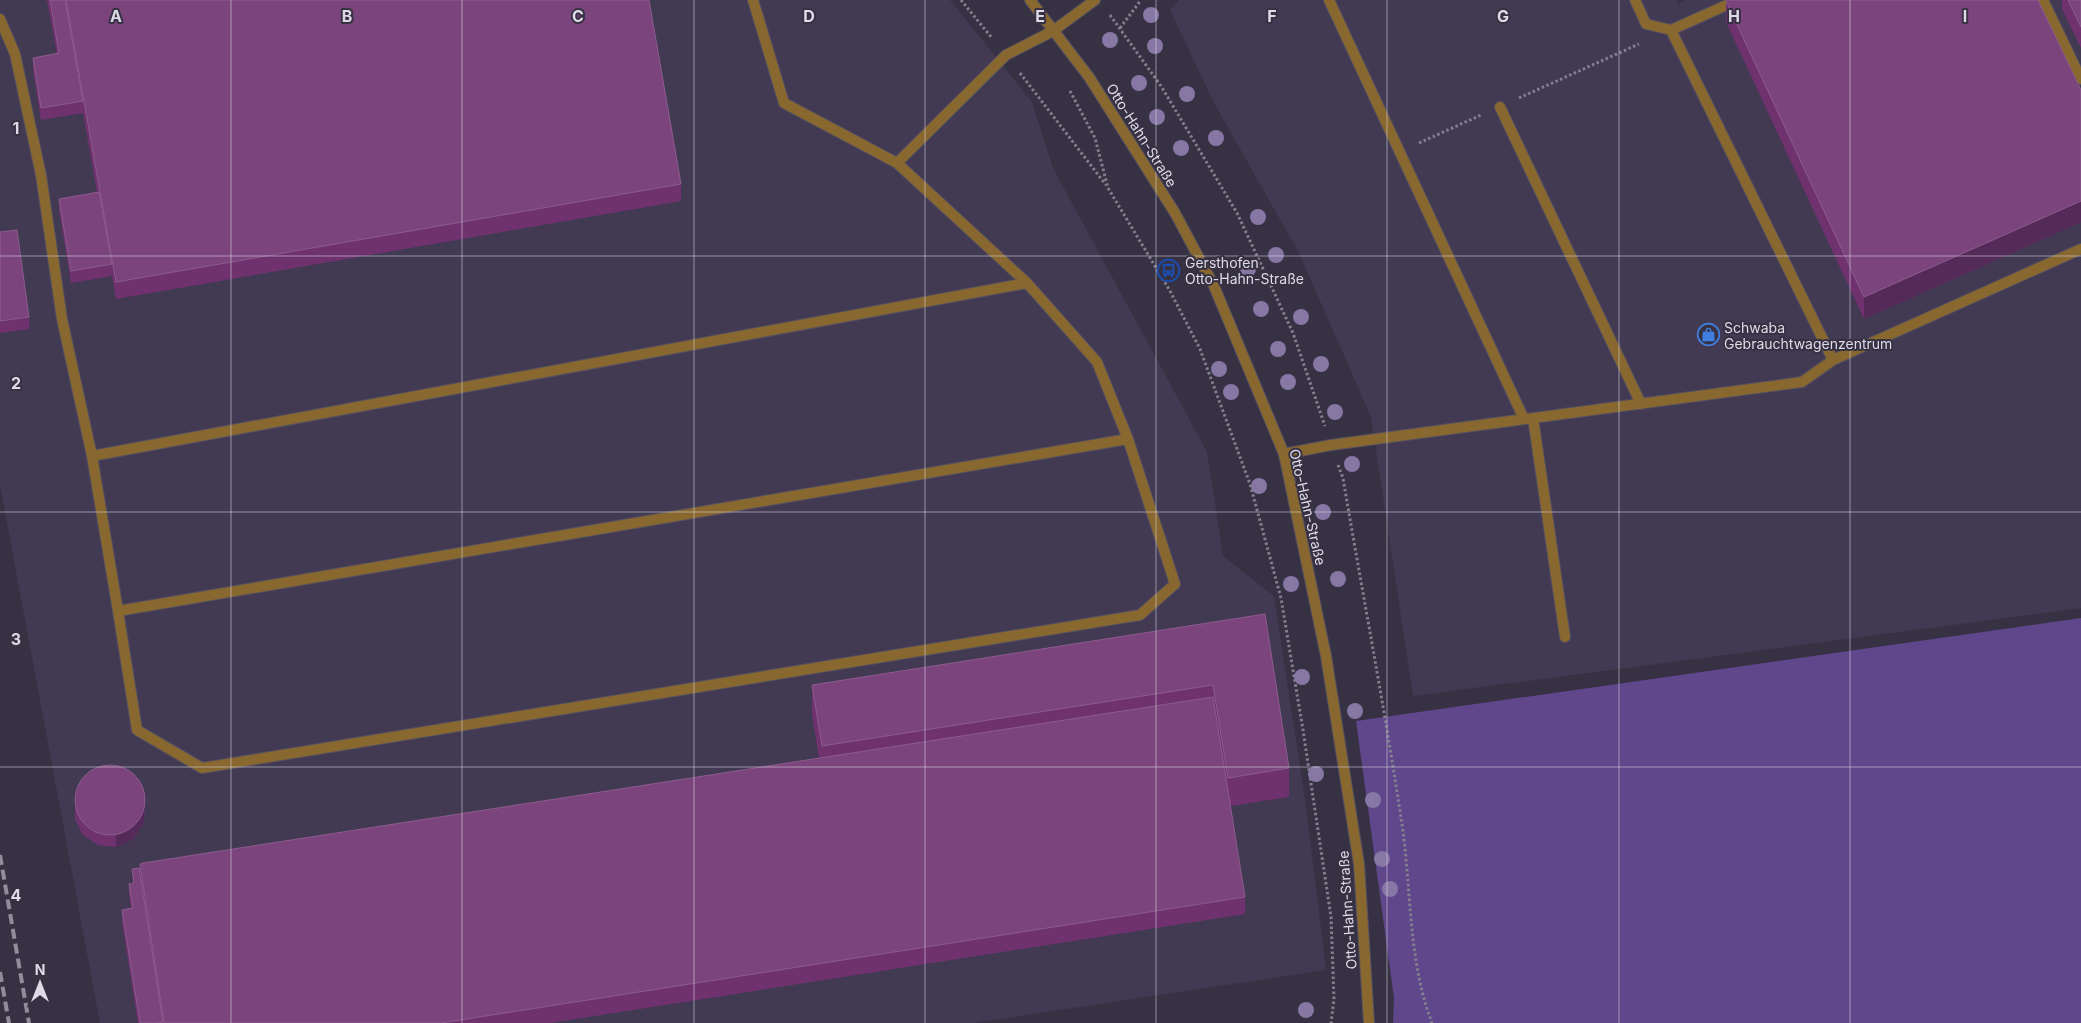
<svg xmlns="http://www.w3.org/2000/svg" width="2081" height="1023" viewBox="0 0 2081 1023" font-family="Inter,sans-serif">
<rect width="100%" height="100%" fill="#373144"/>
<!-- built -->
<path fill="#423a53" d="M0,0H950L1032,102L1053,168L1207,452L1223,556L1274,596L1306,806L1326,970L973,1023H100L0,485Z
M1179,0H1676L1678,4L1686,0H2081V608L1413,696L1371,417L1299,253L1213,101L1170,10Z"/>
<!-- green -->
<path fill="#60468b" d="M2081,618V1023H1393L1394,998L1356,721Z"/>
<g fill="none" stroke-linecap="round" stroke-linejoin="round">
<defs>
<path id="service" d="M1329,0L1524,419
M1635,0L1646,24L1671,30L1833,360
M2043,0L2081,79
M0,19L15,54L41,175L62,319L92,456L1027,283L897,163L784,103L753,0
M1671,30L1738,0
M1500,107L1641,404
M897,163L1006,55L1053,31
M1533,418L1565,637
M1284,454L1331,445L1802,382L1833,360L2081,249
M92,456L118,611L1128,439L1097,362L1027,283
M118,611L137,730L202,768L1140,615L1175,584L1128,439"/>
<path id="tertiary" d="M1030,0L1089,77L1175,213L1214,286L1284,454L1326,656L1359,864L1369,1023
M1053,31L1095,0"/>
</defs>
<!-- service casing -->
<use href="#service" stroke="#555061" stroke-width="12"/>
<!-- tertiary casing -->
<use href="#tertiary" stroke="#555061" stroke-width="12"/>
<!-- path -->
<path stroke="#837f8e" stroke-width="3" stroke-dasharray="2.5 2.5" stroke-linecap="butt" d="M961,0L992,38
M1110,15L1161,86L1237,213L1293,333L1325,426
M1120,28L1141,0
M1020,73L1106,185
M1070,91L1095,138L1108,188L1170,291L1200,349L1250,484L1281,598L1303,730L1331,917L1334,999L1331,1023
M1519,98L1639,44
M1419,143L1481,115
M1338,465L1343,478C1362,591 1384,704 1401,818C1412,886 1407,958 1432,1023"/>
<!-- service -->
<use href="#service" stroke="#89682f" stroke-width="10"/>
<!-- tertiary -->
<use href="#tertiary" stroke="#89682f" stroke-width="10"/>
<!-- rail -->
<path stroke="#918d9c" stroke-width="4" stroke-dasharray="10 5" stroke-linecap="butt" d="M0,855L29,1023
M0,972L9,1023"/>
</g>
<!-- trees -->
<g fill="#8677a5">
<circle cx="1151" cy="15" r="8"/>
<circle cx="1110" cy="40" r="8"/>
<circle cx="1155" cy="46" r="8"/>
<circle cx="1139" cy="83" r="8"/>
<circle cx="1187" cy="94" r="8"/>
<circle cx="1157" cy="117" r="8"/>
<circle cx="1216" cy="138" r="8"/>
<circle cx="1181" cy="148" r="8"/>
<circle cx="1258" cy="217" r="8"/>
<circle cx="1276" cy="255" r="8"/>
<circle cx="1248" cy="269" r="8"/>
<circle cx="1261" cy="309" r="8"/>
<circle cx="1301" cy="317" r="8"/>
<circle cx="1278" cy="349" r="8"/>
<circle cx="1321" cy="364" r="8"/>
<circle cx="1219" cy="369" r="8"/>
<circle cx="1288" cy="382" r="8"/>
<circle cx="1231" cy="392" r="8"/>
<circle cx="1335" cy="412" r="8"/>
<circle cx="1352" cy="464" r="8"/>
<circle cx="1259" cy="486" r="8"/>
<circle cx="1323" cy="512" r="8"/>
<circle cx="1338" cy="579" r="8"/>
<circle cx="1291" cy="584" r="8"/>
<circle cx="1302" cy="677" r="8"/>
<circle cx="1355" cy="711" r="8"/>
<circle cx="1316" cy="774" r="8"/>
<circle cx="1373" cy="800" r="8"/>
<circle cx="1382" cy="859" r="8"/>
<circle cx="1390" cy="889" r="8"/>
<circle cx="1306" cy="1010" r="8"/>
</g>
<!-- wall -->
<path fill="#70326f" d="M47,0H649L681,184V201L116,299L112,275V276L71,283L59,210V199L97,192L83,113L41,120L33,70V58L57,54Z
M2062,0H2081V48L2062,9Z
M1726,1L2081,90V222L1864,319L1726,22Z
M0,232L29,317V329L0,333Z
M1265,614L1289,768V797L1230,806L1245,897V914L550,1023H138L122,922V910L131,908L129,895V884L133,883L132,869H140V864L819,758L812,714V685Z
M145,805L144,823L133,839L116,847L98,845L83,835L75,819V807Z"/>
<!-- shaded-wall -->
<path fill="#542a58" d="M2081,201V222L1864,319V297Z
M145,793L144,823L133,839L116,847V835Z"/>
<!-- building -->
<path fill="#7c447c" stroke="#8b5c8d" d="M50,0H65L83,101L41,108L33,58L59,53Z
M66,0H649L681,184L116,282Z
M1728,0H2038L2081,90V201L1864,297L1726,1Z
M2068,0H2081V27Z
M99,192L112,264L71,271L59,199Z
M17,230L29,317L0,321V232Z
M1265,614L1289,768L1228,778L1213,685L822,746L812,685Z
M1213,697L1245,897L441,1023H164L140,864L143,863Z
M75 800a35 35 0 1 1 70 0a35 35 0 1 1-70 0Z
M139,868L163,1022L157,1023H140L122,910L133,908L129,884L134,883L132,869Z"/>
<!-- grid -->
<path fill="none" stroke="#dedbe7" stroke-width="1" stroke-opacity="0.55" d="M231,0V1023M462,0V1023M694,0V1023M925,0V1023M1156,0V1023M1387,0V1023M1619,0V1023M1850,0V1023M0,256H2081M0,512H2081M0,767H2081"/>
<!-- icons -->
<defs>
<symbol id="bus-ring" viewBox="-11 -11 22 22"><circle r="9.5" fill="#373144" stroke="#1a4fb4" stroke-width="1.5"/><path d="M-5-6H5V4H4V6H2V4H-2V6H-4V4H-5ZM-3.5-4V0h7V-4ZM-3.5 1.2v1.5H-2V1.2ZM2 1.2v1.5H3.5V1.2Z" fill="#1a4fb4"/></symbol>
<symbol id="shop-ring" viewBox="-11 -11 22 22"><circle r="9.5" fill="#373144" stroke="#3f7fe0" stroke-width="1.5"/><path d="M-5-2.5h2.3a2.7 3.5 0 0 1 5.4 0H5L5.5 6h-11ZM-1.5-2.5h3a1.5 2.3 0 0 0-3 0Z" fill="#3f7fe0"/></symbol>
</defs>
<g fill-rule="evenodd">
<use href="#bus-ring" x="1156" y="258" width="25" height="25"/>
<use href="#shop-ring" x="1696" y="322" width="25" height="25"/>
</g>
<g text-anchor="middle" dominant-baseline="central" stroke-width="4" stroke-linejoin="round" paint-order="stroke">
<!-- street labels -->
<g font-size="14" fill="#dedbe7" stroke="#373144">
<text transform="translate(1142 135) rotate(58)">Otto-Hahn-Straße</text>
<text transform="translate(1308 507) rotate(77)">Otto-Hahn-Straße</text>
<text transform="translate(1347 910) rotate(-94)">Otto-Hahn-Straße</text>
</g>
<!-- poi labels -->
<g font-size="14" fill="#dedbe7" stroke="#373144" text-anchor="start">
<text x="1185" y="262">Gersthofen<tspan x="1185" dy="16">Otto-Hahn-Straße</tspan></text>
<text x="1724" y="327">Schwaba<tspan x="1724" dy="16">Gebrauchtwagenzentrum</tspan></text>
</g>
</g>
<g font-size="16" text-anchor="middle" font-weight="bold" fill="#dedbe7" stroke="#373144" stroke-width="4" stroke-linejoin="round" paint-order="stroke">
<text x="116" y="22">A</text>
<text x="347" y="22">B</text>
<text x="578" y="22">C</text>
<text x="809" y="22">D</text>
<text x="1040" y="22">E</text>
<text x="1272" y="22">F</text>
<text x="1503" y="22">G</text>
<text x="1734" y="22">H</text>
<text x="1965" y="22">I</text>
<text x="16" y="134">1</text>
<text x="16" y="389">2</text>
<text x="16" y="645">3</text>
<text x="16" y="901">4</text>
</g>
<!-- north arrow -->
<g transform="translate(40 983)" stroke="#373144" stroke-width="4" paint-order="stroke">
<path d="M0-4L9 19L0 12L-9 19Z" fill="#dedbe7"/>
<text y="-8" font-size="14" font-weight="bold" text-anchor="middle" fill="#dedbe7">N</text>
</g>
</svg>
